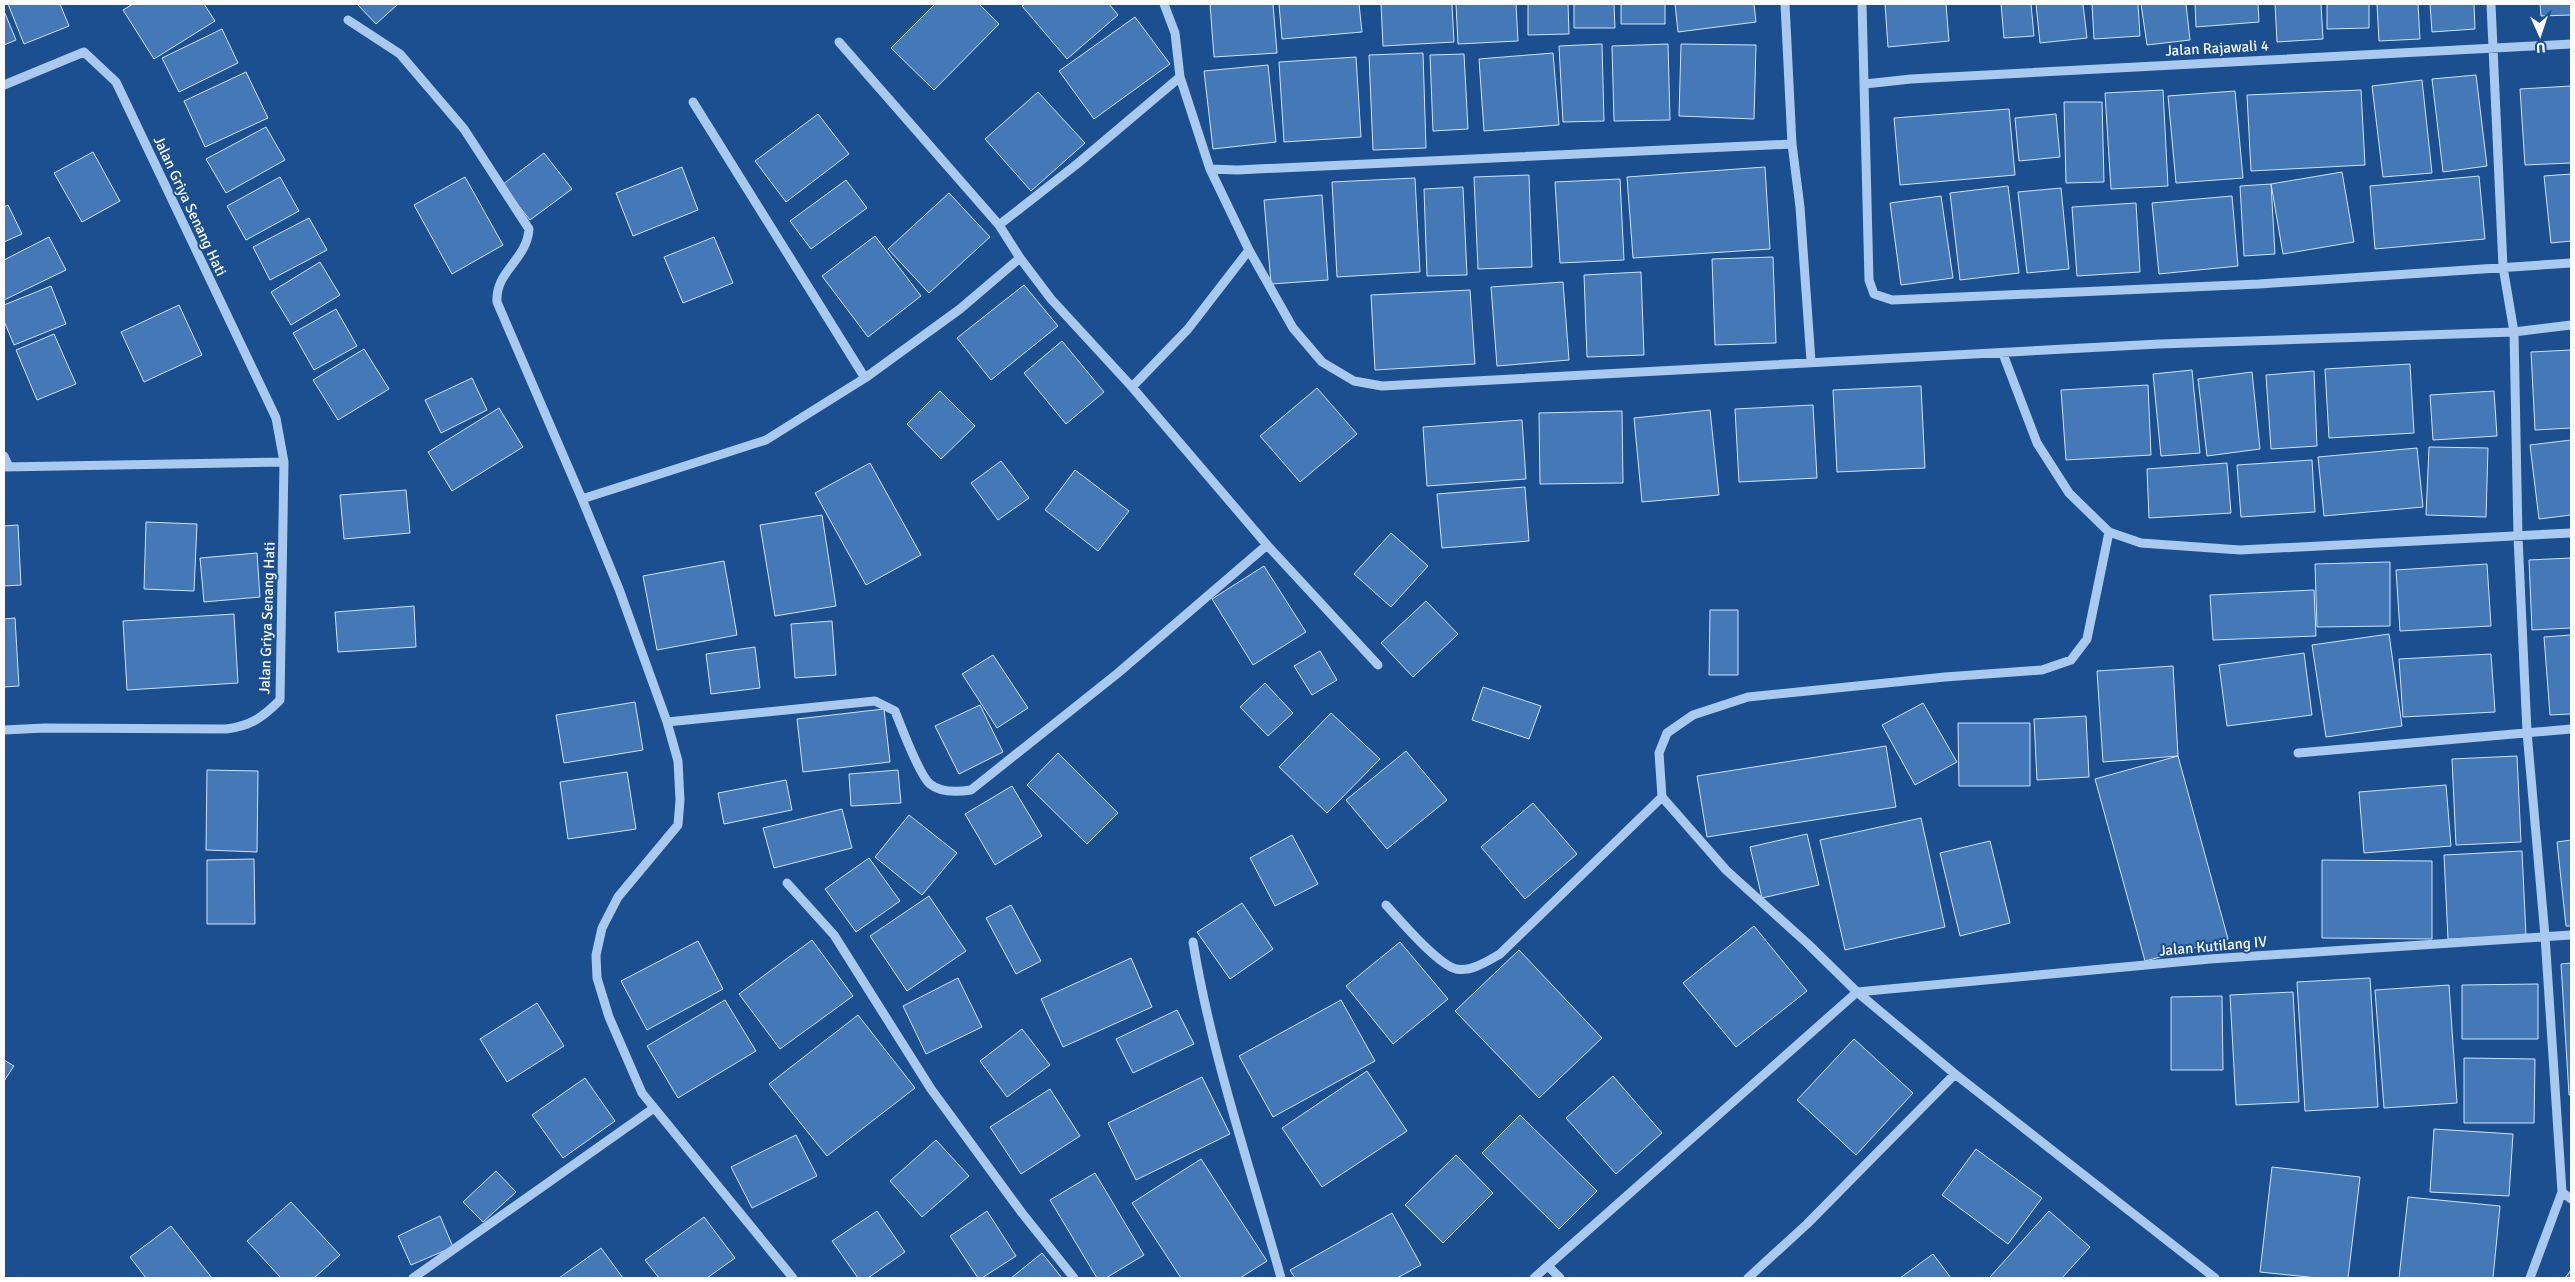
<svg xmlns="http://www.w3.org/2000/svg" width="2575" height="1282" viewBox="0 0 2575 1282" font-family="Signika,sans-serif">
<rect width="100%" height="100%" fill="#1b4f8f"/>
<!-- building -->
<path fill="#4478b7" stroke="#cfe3fa" d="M8,4H60L69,26L24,44Z
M133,4H204L215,21L154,59L123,10Z
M357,4H398L376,24Z
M935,4H979L999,24L934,90L891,48Z
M1025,4H1109L1118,15L1067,59L1022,6Z
M1210,4H1273L1277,53L1214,57Z
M1279,4H1359L1362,32L1282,39Z
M1381,4H1452L1454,42L1383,46Z
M1456,4H1516L1518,41L1458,44Z
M1528,4H1568L1569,34L1528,35Z
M1574,4H1614L1615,28H1574Z
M1621,4H1665V24H1621Z
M1675,4H1754L1756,22L1678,32Z
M1885,4H1946L1949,41L1888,47Z
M2001,4H2031L2034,36L2004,38Z
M2036,4H2083L2087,38L2040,43Z
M2092,4H2138L2140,36L2094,39Z
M2141,4H2186L2190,40L2147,45Z
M2195,4H2258L2259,22L2196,27Z
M2275,4H2321L2323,39L2277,42Z
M2327,4H2369V28L2327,29Z
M2377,4H2418L2420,39L2379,41Z
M2430,4H2474L2475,29L2432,32Z
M2540,4H2571V15L2541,16Z
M4,11L16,40L4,45Z
M1135,17L1170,64L1094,119L1059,71Z
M222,29L238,63L179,92L162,58Z
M1602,44L1604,121L1563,122L1559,46Z
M1668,44L1670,120L1614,121L1612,46Z
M1681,44L1756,45L1754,119L1679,116Z
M1423,53L1426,148L1373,150L1369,55Z
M1553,53L1559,125L1484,131L1479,59Z
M1464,54L1468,129L1433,131L1430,55Z
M1356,57L1361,137L1284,142L1279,62Z
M1268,65L1276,142L1213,149L1204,71Z
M246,72L268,118L205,147L184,101Z
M2476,75L2487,166L2443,172L2432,79Z
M2422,80L2432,173L2383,177L2372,86Z
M2571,86V163L2525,165L2520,89Z
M2163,90L2168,186L2111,189L2105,93Z
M2361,90L2365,165L2251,171L2247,95Z
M2235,91L2243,178L2176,183L2168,96Z
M1038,92L1085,143L1031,191L985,139Z
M2064,102H2102L2104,182L2066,183Z
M2009,109L2015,175L1900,185L1894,118Z
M818,114L849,154L786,202L755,161Z
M2056,114L2060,157L2019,161L2015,118Z
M266,127L285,160L226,193L206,159Z
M93,152L120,201L82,222L54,173Z
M544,153L572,189L530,220L502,185Z
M682,167L698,210L633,236L616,193Z
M1765,167L1770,249L1633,258L1627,177Z
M2342,172L2354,242L2283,254L2271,184Z
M2571,174V241L2551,243L2544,176Z
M1529,175L1532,267L1478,269L1474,177Z
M2479,176L2485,239L2375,249L2370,186Z
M280,177L299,211L246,240L227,206Z
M465,177L503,245L452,274L414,205Z
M1415,178L1420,272L1337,277L1332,182Z
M1620,179L1624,260L1560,263L1555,182Z
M846,180L867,208L811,249L790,221Z
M2271,184L2275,254L2244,256L2240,186Z
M2008,186L2019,273L1960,280L1950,193Z
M1463,187L1467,275L1427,276L1424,189Z
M2061,188L2069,269L2027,273L2018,192Z
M949,193L990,237L929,293L888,249Z
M1322,195L1328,280L1271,284L1264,200Z
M1941,196L1953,278L1901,285L1890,203Z
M2232,196L2238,266L2159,274L2152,203Z
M2136,203L2140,272L2077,276L2072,207Z
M8,205L22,234L4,242V207Z
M309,218L327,250L270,280L253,247Z
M875,236L921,296L868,337L822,276Z
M49,237L66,270L4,300V260Z
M714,237L733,283L683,303L664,257Z
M1773,257L1776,343L1715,345L1712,259Z
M320,262L340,295L291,325L271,292Z
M1641,272L1644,355L1587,357L1584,275Z
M1563,282L1569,360L1497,366L1491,287Z
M1024,285L1058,326L991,380L957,338Z
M51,286L66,324L14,345L4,321V305Z
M1470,290L1475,364L1375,370L1371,295Z
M179,305L202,355L144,382L121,332Z
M336,309L357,346L314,370L293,333Z
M54,334L76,384L37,400L16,350Z
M1062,341L1104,392L1066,424L1024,373Z
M364,349L389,389L338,420L313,380Z
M2571,350V428L2535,430L2531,352Z
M2410,364L2414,433L2329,438L2325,369Z
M2192,370L2200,453L2161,456L2153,374Z
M2314,371L2317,446L2271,449L2266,375Z
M2252,372L2260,449L2207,456L2198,379Z
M472,378L487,410L441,433L425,400Z
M2148,385L2151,455L2066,460L2061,390Z
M1921,386L1925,468L1837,472L1833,390Z
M1317,388L1357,434L1300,482L1260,436Z
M940,391L975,426L941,459L907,424Z
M2494,391L2497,436L2433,440L2430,395Z
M1813,405L1817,478L1739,482L1735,409Z
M499,408L523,447L452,491L428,452Z
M1710,410L1719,495L1642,502L1634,418Z
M1622,411L1623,483L1540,484L1539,413Z
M1522,420L1526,479L1427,486L1423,427Z
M2571,440V515L2539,519L2530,445Z
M2429,447L2488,448L2486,517L2426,515Z
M2417,448L2423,507L2324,516L2318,457Z
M2312,460L2315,512L2241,517L2237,465Z
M1001,461L1029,498L998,520L971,483Z
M870,463L921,555L866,585L815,493Z
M2227,463L2231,513L2149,518L2147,469Z
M1075,470L1129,511L1098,551L1045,510Z
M1525,487L1529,541L1442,548L1437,494Z
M406,490L410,533L344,539L340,495Z
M822,515L836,606L775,616L760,525Z
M146,522L197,524L194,591L144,589Z
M18,525L21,585L4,586V526Z
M1391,533L1428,566L1391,607L1354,574Z
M257,553L260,597L204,602L200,558Z
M2571,558V628L2532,630L2529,560Z
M724,561L737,635L657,650L643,576Z
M2390,562V626L2317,627L2315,564Z
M2487,564L2491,626L2400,631L2396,570Z
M1264,566L1306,632L1253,665L1212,599Z
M2314,590L2316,636L2213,640L2210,595Z
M1426,601L1458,634L1413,677L1381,643Z
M414,606L416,647L338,652L335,612Z
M1710,610H1738V675H1709Z
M234,614L238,683L127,690L123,621Z
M15,618L19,686L4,687V619Z
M832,621L836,675L795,678L791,624Z
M2389,634L2402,726L2326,737L2312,645Z
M2571,635V714L2550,715L2544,637Z
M755,647L760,688L711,694L706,654Z
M1320,651L1337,680L1312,695L1294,666Z
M2304,653L2312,715L2227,726L2219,665Z
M2491,654L2495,712L2403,717L2399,659Z
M993,655L1028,708L997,728L962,674Z
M2173,666L2178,756L2103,762L2097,671Z
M1265,683L1293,713L1268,736L1240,707Z
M1483,687L1541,706L1529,739L1472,720Z
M635,702L643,750L564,763L556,715Z
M1923,703L1957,762L1915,785L1882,725Z
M980,705L1003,752L959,774L935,726Z
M884,709L890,762L803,772L797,719Z
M1331,713L1380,759L1327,813L1279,767Z
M2086,716L2089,777L2037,780L2034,719Z
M1958,723H2030V786H1959Z
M1886,746L1896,807L1707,837L1697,776Z
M1406,751L1447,800L1387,849L1346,800Z
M1058,753L1118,813L1087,844L1027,785Z
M2178,756L2228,939L2145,961L2095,779Z
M2517,756L2521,842L2456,845L2452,759Z
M207,770L258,771L257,852L206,850Z
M898,770L901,803L851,806L849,774Z
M627,772L636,829L568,839L560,782Z
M786,780L792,810L724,824L718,793Z
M2446,785L2451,846L2364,853L2359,792Z
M1012,786L1042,836L995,865L965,814Z
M1533,803L1577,854L1525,899L1481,847Z
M842,809L852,848L774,868L763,828Z
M909,815L957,853L922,895L875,857Z
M1921,818L1945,927L1845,950L1820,840Z
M1807,834L1819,885L1762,898L1750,847Z
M1292,835L1318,884L1275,906L1250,858Z
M2571,840V926H2566L2557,842Z
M1990,841L2010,923L1960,936L1940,853Z
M2522,851L2526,936L2448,939L2444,855Z
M869,858L900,901L856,932L825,889Z
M254,859L255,924H207V860Z
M2322,860L2432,861V939L2322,938Z
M929,896L966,951L907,991L870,936Z
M1242,903L1273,949L1230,979L1197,932Z
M1011,905L1041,961L1016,974L986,918Z
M1754,926L1807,991L1736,1047L1683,983Z
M812,940L853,996L780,1049L739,994Z
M698,941L723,989L647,1030L621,981Z
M1400,942L1448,999L1393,1044L1346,986Z
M1519,950L1602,1038L1539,1098L1455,1011Z
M1131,958L1152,1007L1063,1047L1041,999Z
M2571,963V1095H2569L2561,964Z
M958,978L982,1027L926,1054L903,1006Z
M2370,978L2378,1107L2305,1111L2297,982Z
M2538,984V1039H2462V985Z
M2449,985L2457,1103L2384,1108L2375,990Z
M2293,992L2299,1102L2236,1105L2230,995Z
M2222,996L2223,1070H2171V997Z
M725,1000L756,1051L678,1098L647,1046Z
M1341,1000L1375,1061L1273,1117L1239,1056Z
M537,1003L564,1046L507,1082L480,1039Z
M1177,1010L1194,1044L1133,1073L1116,1039Z
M858,1015L915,1088L827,1156L769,1084Z
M1022,1029L1050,1065L1007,1097L980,1061Z
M1854,1039L1913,1093L1856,1155L1797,1100Z
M2464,1058L2535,1059L2534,1123H2464Z
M4,1060L14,1066L4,1081Z
M1367,1071L1407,1131L1322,1187L1282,1128Z
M1613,1076L1662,1133L1616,1174L1566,1118Z
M1202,1077L1230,1134L1136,1180L1108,1123Z
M585,1078L615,1121L563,1158L532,1115Z
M1050,1089L1080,1136L1021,1174L990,1127Z
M1520,1115L1597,1191L1559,1229L1482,1153Z
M2434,1129L2513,1134L2509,1196L2430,1192Z
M796,1135L817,1176L752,1208L731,1167Z
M936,1140L969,1176L922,1217L890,1181Z
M1976,1149L2042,1198L2008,1244L1942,1195Z
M1456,1155L1493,1193L1443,1243L1405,1205Z
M1201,1159L1267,1261L1240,1278H1181L1132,1203Z
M2272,1167L2360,1177L2348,1278H2318L2260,1272Z
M496,1171L516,1192L483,1222L463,1202Z
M1095,1173L1144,1255L1106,1278H1097L1050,1200Z
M2408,1197L2500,1206L2493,1278H2399Z
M291,1202L340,1255L314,1278H281L247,1241Z
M877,1211L905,1252L868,1278H858L832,1241Z
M987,1211L1016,1256L982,1278H978L950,1236Z
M2049,1211L2090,1247L2062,1278H1991L1990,1277Z
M1392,1213L1421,1265L1397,1278H1295L1290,1270Z
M440,1216L453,1247L411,1265L398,1236Z
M704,1217L735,1258L707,1278H659L645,1260Z
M171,1226L212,1278H146L130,1257Z
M601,1248L623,1278H559Z
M1042,1253L1062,1278H1011Z
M1933,1254L1951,1278H1900Z
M2571,1270V1278H2565Z"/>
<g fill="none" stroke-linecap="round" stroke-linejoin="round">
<!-- minor -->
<path stroke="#a9c9ee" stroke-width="9" d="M1164,4L1175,33L1180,77L1210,169L1237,170L1792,144
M1785,4L1792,144L1800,207L1811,361
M1862,4L1869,280L1874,294L1892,300L2259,284L2571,263
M2491,4L2503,267L2514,332L2518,537L2527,732L2545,936L2562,1192L2530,1278
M348,20L400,54L464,129L529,229C527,260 495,271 497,302L582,499
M839,42L999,225
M1865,84L1911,79L2571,44
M4,85L84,52L116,82L276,418L284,462L280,700C263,717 251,726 226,729L45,728L4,730
M693,102L865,378
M1210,169L1249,250L1293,328L1322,362L1354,381L1382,386L2159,344L2514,332L2571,325
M1020,258L1051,299L1132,387L1188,329L1249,250
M2003,354L2037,443L2069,493L2109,532L2141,543L2240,550L2571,533
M1132,387L1267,545L1378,665
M4,456L9,467
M4,467L284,462
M2109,532L2087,639L2071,660L2042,670L1945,677L1748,697L1693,715L1667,733L1659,753L1662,797L1726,870L1808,944L1857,992L1955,1074L2215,1278
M667,722L875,701L895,711C901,726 919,775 930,784C941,793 958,792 971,790L1118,673L1267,545
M2298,753L2571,729
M787,883L834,935L931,1089L1022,1213L1074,1278
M1386,905C1401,921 1437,964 1456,969C1471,972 1488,961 1500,954L1662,797
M1193,942C1212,1057 1250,1166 1281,1278
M2562,1192L2571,1199
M1548,1266L1560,1278
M413,1278L654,1108
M793,1278L642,1093L609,1017L597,978L596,955L602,928L618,897L678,825L680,800L678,761L667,722L619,589L582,499L766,440L865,378L960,309L1020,258L999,225L1077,164L1180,77
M1534,1278L1857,992L2210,959L2571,935
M1748,1278L1807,1224L1955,1074"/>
</g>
<g text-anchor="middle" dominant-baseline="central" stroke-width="4" stroke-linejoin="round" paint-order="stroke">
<!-- street labels -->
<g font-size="15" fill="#fff" stroke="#1b4f8f">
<text transform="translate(2217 48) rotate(-3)">Jalan Rajawali 4</text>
<text transform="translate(190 206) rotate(65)">Jalan Griya Senang Hati</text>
<text transform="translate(267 618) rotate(-88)">Jalan Griya Senang Hati</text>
<text transform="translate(2213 946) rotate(-5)">Jalan Kutilang IV</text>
</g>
</g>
<!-- border -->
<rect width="2575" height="1282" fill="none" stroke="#ffffff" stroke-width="10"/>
<!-- north arrow -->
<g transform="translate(2540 35) rotate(177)" stroke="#1b4f8f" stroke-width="4" paint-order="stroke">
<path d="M0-4L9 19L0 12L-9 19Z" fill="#ffffff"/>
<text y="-8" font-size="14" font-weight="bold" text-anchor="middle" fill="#ffffff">U</text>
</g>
</svg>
